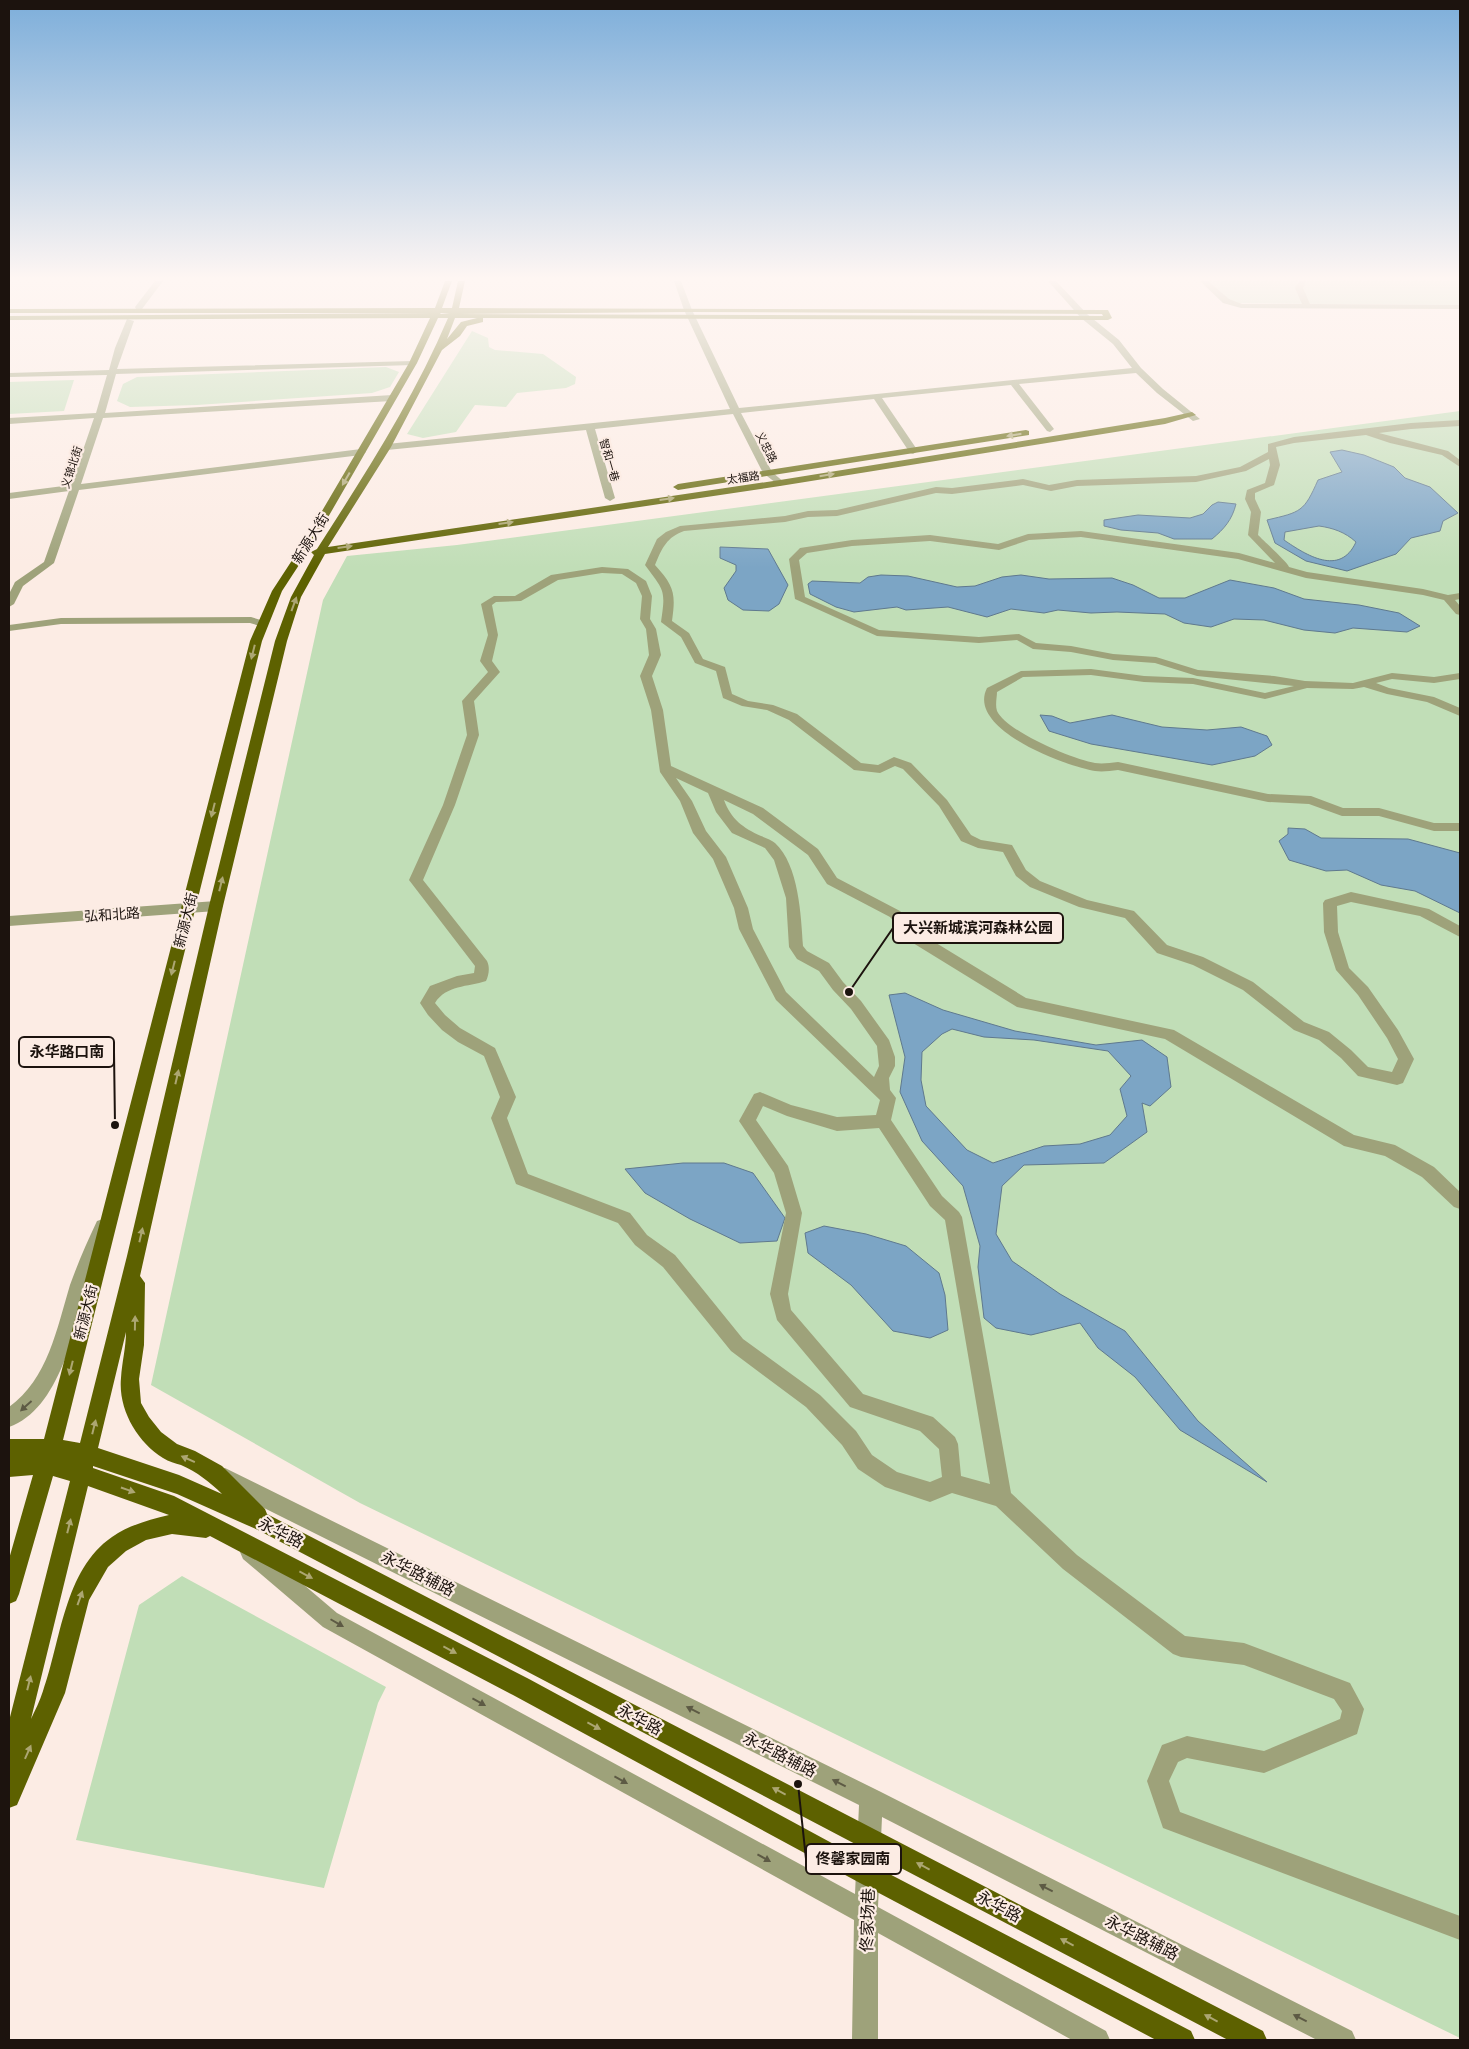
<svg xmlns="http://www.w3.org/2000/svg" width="1469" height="2049" viewBox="0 0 1469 2049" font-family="Manrope,'Noto Sans SC',sans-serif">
<rect width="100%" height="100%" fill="#fcece4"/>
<!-- green -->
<path fill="#c1deb7" d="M1202,281H1460V305L1225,303Z
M472,331L488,338L489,347L495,350L543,354L576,377L575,384L566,388L517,393L506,407L475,405L456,432L423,438L407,434Z
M386,367L399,372L390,387L372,393L197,405L130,407L117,401L123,384L137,377Z
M74,380L64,411L9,414V382Z
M1460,411V2038L360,1503L151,1385L323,600L347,556L457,545Z
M182,1576L386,1687L378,1703L324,1888L76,1840L139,1605Z"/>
<!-- water -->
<path fill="#7ca5c5" stroke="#5f798e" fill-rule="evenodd" d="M1342,450L1364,455L1394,467L1405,478L1430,487L1458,513L1443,521L1440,531L1411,538L1396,554L1347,571L1306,561L1275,543L1267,520C1301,512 1304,512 1318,480L1342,472L1330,452ZM1319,526C1333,528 1345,532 1356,542C1340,577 1306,555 1284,540L1285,532Z
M1218,502L1236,504C1232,520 1224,529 1212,539H1174L1158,533L1121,530L1104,526V520L1138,515L1190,518L1203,514L1212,505Z
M720,547L768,549L788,585L779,604L769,611L743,610L728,600L724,588L736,571V565L720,558Z
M881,575L908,576L957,587L975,586L1002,577L1021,575L1049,579L1112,578L1133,585L1159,598H1185L1230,580L1274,588L1304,599L1359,605L1399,613L1420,626L1407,632L1353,628L1335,633L1304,630L1264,620L1234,619L1211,627L1184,623L1165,614L1117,612L1091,613L1058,610L1044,613L1011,609L987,617L948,607L906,610L897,607L854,612L836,607L810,594L808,584L812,581L860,583L868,577Z
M1040,715L1052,716L1070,723L1112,715L1162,727L1207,730L1241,727L1267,736L1272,745L1255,756L1212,765L1091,744L1049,731Z
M1288,828L1305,829L1321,838L1408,839L1460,853V913L1415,891L1381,885L1347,870L1326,871L1289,860L1279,841L1288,834Z
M905,993L943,1010L1015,1031L1096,1045L1142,1040L1167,1057L1171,1087L1150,1106L1142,1103L1147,1132L1104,1163L1024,1165L1002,1186L996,1234L1012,1261L1060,1294L1125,1331L1198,1421L1267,1482L1180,1430L1135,1377L1098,1348L1080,1323L1031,1335L996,1328L984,1318L978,1267L980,1246L963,1186L922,1141L900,1092L905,1057L889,995ZM952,1029L984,1037L1034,1040L1108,1051L1131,1076L1120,1089L1127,1116L1110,1135L1080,1144L1044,1146L993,1163L967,1150L926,1106L921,1080L922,1052L942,1034Z
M683,1163H724L753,1173L785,1218L777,1241L740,1243L690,1219L645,1193L625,1169Z
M824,1226L866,1234L906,1246L939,1273L945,1295L948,1330L930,1338L893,1331L851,1285L808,1253L805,1233Z"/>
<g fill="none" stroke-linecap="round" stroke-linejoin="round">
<!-- minor -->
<path fill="#9ea27a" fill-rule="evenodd" d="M155,281H163L142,309H136L135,307Z
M674,281H681L692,310L739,408L1132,368L1113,344L1081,318L1048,281H1056L1087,314L1119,340L1141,368L1163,389L1200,419L1193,421L1157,393L1136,373L1019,384L1054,429L1050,432L1047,431L1011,385L882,398L918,451L913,454L910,453L874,399L741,413L772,472L785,483L780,486L763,473L733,414L595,429L615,498L610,501L605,498L586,430L387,450L383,447L387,444L730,409L684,310Z
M1200,281H1208L1229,299L1242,304H1302L1295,288L1300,281H1306L1303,288L1310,304L1460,305V309L1241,308L1223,303Z
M127,319L134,321L117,369L413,361L417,363L413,365L116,374L105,413L392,395L396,398L392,401L103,418L81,484L361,449L366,452L361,455L79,490L54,563L23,586L14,604L9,607V594L15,582L44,562L69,491L9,499V493L71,485L94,418L9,424V418L96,413L107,375L9,377V373L109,370L115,348Z
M1460,420V426L1411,429L1379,433L1448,451L1460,460V467L1442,455L1390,443L1366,435L1294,443L1276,447L1280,465L1274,485L1255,493V499L1261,512L1258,535C1264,541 1288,563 1289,567L1307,572L1423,589L1448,595L1460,593V599L1455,600L1460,606V615L1456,614L1444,600L1423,595L1306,578L1238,559L1081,537L1029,540L999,550L930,541L852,546L807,553L799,560L805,597L879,630L979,637L1019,634L1036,643L1071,646L1113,654L1156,657L1198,670L1274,676L1305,681L1353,683L1392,673L1434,677L1460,673V679L1434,683L1392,679L1376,683L1389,688L1434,697L1460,708V716L1427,702L1387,694L1364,687L1353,689L1307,688L1265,699L1193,684L1144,682L1091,675L1023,677L997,692C997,697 995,705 997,711C1006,731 1074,760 1095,763C1102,764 1110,763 1118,762L1268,794L1311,796L1343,808H1379L1434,823H1460V831H1434L1379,816H1342L1309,804L1268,802L1118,770C1110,771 1102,772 1095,771C1065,766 966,729 987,688L1021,671L1091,669L1144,676L1193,678L1265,693L1294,686L1197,676L1155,663L1113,660L1071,652L1033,649L1017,640L979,643L877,636L795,599L789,559L800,548L852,540L930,535L998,544L1028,534L1081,531L1239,553L1275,563L1248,535L1251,512L1245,499L1247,490L1265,483L1270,465L1269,459L1246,471L1196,482L1077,486L1051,491L1023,485L952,494L936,493L837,516L808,517L785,522L684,531C667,537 662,548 655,565C674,586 676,593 672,621L689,633L703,659L725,667L732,694L748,701L773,705L797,714L861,763L878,765L894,757L911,763L947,800L971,835L981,840L1012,845L1026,870L1040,881L1087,900L1134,911L1167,945L1203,957L1253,982L1304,1022L1329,1032L1351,1050L1368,1067L1392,1072L1398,1059L1387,1038L1358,995L1336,970L1324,932L1323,903L1325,900L1351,892L1429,909L1460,926V937L1420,916L1351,902L1337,906L1338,932L1349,968L1368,987L1398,1030L1414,1059L1403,1083L1397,1085L1358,1076L1341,1058L1319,1040L1294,1030L1243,990L1193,965L1157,953L1125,918L1079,907L1030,887L1016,876L1003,852L978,848L961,841L939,806L903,769L895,766L880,773L854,770L789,720L767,710L742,706L723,698L716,671L695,663L681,637L661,622C666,589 664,591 645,565L657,539L666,532L680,526L785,516L808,511L837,510L936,487L952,488L1023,479L1049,485L1077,480L1196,476L1240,467L1268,452V444L1294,437L1411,423Z
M602,567L628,569L646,581L652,596L650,619L656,629L661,655L652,676L663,710L671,766L763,808L818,849L837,878L900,911L923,935L1026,998L1174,1030L1354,1135L1395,1145L1434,1167L1460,1192V1209L1454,1207L1422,1177L1385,1156L1344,1146L1165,1039L1017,1007L913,943L890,917L827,884L808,855L753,814L724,800C731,819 743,828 761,836C766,838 772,840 775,843C799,865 801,916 803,946L807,951L829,963L843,982L861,1001L889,1040L895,1057V1066L889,1078L890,1090L896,1098L891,1120L942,1196L959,1212L962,1217L1011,1493L1077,1555L1185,1636L1244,1643L1350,1683L1364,1709L1357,1734L1264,1773L1187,1758L1178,1762L1169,1781L1180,1812L1460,1916V1940L1163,1828L1147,1781L1162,1745L1187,1736L1264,1751L1340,1719L1342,1711L1334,1699L1244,1665L1181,1657L1173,1654L1063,1569L996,1506L952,1493L930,1502L885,1487L858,1469L842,1445L806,1407L731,1351L663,1267L635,1245L618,1223L516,1184L491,1118L500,1097L484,1056L458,1042L442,1030L428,1015L420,1003L430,986L457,976L474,973L475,966L409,880L443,805L467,735L462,701L488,672L480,661L488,635L481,604L494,596H515L551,575ZM602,573L622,574L636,583L642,596L640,619L646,629L649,655L640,676L651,710L660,772L680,801L693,833L713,859L734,908L739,929L776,1000L880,1100L876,1115L837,1117L791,1105L760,1092L754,1094L739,1121L774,1173L786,1213L770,1294L777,1320L850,1407L920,1431L939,1449L942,1477L930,1482L897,1472L872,1455L856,1431L820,1395L743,1339L675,1255L647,1235L630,1213L528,1174L507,1118L516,1097L495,1048L460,1028L445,1015L435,1003C446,985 468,987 486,981C489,975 490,967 487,961L423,880L455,805L479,735L474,701L500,672L492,661L498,635L492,605L496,602L521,601L558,580ZM676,778L708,793L716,812L732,833L765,848L774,860L786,898L789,947L797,959L819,971L833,990L851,1009L877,1046L879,1066L874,1077L786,992L753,929L748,908L726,857L706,831L692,801ZM763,1106L787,1116L837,1131L879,1128L930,1206L945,1220L990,1484L961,1476L958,1444L955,1437L933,1417L863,1394L791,1310L788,1294L802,1213L788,1166L756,1120Z
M251,617L267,622L268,624L263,627L250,623L61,624L9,631V625L61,618Z
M216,901L221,903L223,906L221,909L216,911L9,926V916Z
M103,1219L109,1221L112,1226C103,1245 95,1263 89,1283C74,1329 60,1409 9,1427V1407C48,1379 57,1328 70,1285C78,1263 87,1242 97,1221Z
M225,1468L879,1791L1352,2031L1356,2040H1317L882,1817L878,1907L1106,2031L1110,2040H1072L878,1933V2040H852L854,1920L323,1627L243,1559L240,1552L243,1545L250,1542L257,1545L337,1613L855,1894L859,1805L218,1485L215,1478L218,1471Z"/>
<!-- major -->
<path fill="#5d6100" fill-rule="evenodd" d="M445,281H452L442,308H452L458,281H465L459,308L1105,310H1108L1112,318L1108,320L483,318V322L467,326L460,336L442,350L391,447L328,547L780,480L1165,418L1192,412L1196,415L1165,424L780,486L325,554L301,597L287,641L223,906L140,1276L145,1283L144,1345L139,1379L141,1403L149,1417L161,1432L177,1444L195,1451L222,1466L265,1509L267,1514L1263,2031L1267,2040H1228L258,1530L177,1494L93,1466V1468L174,1496L529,1679L876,1867L1191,2031L1195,2040H1156L860,1883L513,1695L210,1536L206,1538L172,1534L146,1540L126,1551L108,1567L89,1600L65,1693L17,1805L9,1808V1721L70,1481L53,1476L19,1594L16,1601L9,1604V1559L33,1475L9,1477V1439H44L250,641L272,591L302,545L409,363L430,318L9,320V316L433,313H9V309L435,308ZM688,312L1102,314L1103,316L457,314ZM441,313H450L440,314ZM438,318H448C413,400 365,474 317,549L311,552L314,555L291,597L275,641L209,906L127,1256L80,1443L63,1440L262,641L282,591L312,545L417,363ZM455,318H477L461,322L447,339ZM126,1332C126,1347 122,1362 121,1378C118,1409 137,1442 163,1458C169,1462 175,1463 181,1465C197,1472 210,1482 222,1494L179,1475L98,1448ZM88,1486L169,1515C149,1520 129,1525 112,1537C64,1570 61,1641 43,1691C40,1701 35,1710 31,1719Z
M1026,430L1029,431V435L678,490L673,487L678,484Z"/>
</g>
<!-- one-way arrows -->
<defs><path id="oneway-solid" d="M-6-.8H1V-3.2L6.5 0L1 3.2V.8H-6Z" transform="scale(1.25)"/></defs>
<g fill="#aca672">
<use href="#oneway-solid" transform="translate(1014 435) rotate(171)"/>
<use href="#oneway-solid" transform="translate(827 475) rotate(-9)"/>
<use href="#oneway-solid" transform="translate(346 479) rotate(120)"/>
<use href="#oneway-solid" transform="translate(667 499) rotate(-8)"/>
<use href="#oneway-solid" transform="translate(506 523) rotate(-8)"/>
<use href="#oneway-solid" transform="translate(345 547) rotate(-8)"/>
<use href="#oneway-solid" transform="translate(294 604) rotate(-70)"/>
<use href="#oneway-solid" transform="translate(253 652) rotate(104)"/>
<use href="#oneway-solid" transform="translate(213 810) rotate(104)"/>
<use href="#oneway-solid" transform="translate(221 884) rotate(-76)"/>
<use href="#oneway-solid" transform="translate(173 968) rotate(104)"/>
<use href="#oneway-solid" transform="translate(177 1077) rotate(-77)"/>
<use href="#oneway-solid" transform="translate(141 1235) rotate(-77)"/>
<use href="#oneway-solid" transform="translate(135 1323) rotate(-89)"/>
<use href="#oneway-solid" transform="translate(71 1368) rotate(104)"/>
<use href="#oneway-solid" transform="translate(94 1427) rotate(-76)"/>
<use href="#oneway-solid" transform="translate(188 1459) rotate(-156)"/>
<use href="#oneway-solid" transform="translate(128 1490) rotate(19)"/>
<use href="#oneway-solid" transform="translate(69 1526) rotate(-76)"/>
<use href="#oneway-solid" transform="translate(306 1575) rotate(28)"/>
<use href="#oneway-solid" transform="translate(80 1598) rotate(-70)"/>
<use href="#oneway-solid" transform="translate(450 1650) rotate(28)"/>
<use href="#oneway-solid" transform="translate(29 1683) rotate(-76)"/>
<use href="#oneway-solid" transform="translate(594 1726) rotate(28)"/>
<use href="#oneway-solid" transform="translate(28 1752) rotate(-66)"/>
<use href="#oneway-solid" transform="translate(779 1791) rotate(-152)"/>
<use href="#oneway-solid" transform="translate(923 1866) rotate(-152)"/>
<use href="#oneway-solid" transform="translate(1067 1942) rotate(-152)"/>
<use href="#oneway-solid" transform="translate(1211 2018) rotate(-152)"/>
</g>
<g fill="#5d5a44">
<use href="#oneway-solid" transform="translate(26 1406) rotate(138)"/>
<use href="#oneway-solid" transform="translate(337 1623) rotate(30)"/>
<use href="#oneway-solid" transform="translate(479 1702) rotate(29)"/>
<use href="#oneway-solid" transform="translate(693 1710) rotate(-153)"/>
<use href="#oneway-solid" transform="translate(621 1780) rotate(29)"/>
<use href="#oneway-solid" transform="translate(839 1783) rotate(-153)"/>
<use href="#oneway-solid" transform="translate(764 1858) rotate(29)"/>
<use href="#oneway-solid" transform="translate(1046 1888) rotate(-153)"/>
<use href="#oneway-solid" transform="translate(1300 2018) rotate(-153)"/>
</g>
<!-- sky -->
<linearGradient id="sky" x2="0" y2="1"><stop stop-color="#7daeda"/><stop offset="0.49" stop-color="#fef6f3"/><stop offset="1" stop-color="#fef6f3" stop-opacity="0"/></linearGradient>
<rect width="1469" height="568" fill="url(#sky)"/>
<g text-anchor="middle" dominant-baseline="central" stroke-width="4.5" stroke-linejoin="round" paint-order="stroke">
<!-- far-street labels -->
<g font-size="11" fill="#1c130e" stroke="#fcece4">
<text transform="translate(767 447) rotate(63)">义忠路</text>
<text transform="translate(610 460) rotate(74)">智和一巷</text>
<text transform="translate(71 467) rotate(-72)">义锦北街</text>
<text transform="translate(743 477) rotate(-8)">太福路</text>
</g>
<!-- street labels -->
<g font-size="14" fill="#1c130e" stroke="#fcece4">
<text transform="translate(310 538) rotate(-58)">新源大街</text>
<text transform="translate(112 914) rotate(-4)">弘和北路</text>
<text transform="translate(185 920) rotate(-76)">新源大街</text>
<text transform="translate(85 1312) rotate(-76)">新源大街</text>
</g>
<!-- near-street labels -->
<g font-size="16" fill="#1c130e" stroke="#fcece4">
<text transform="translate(281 1532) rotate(27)">永华路</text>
<text transform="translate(418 1573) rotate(27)">永华路辅路</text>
<text transform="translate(640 1719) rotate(28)">永华路</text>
<text transform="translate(780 1754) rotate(27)">永华路辅路</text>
<text transform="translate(999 1906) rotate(28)">永华路</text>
<text transform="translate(867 1920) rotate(-88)">佟家场巷</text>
<text transform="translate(1142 1937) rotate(27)">永华路辅路</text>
</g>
</g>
<!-- callouts -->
<path fill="none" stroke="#1c130e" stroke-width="2" d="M849 992L893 928M115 1125L114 1052M798 1784L806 1859"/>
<g fill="#1c130e" stroke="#fcece4" stroke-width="2">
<circle cx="849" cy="992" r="5"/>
<circle cx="115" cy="1125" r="5"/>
<circle cx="798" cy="1784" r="5"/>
</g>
<g fill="#fcece4" stroke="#1c130e" stroke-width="2">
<rect x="893" y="913" width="170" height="30" rx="5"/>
<rect x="19" y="1037" width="95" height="30" rx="5"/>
<rect x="806" y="1844" width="95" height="30" rx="5"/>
</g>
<g font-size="15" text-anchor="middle" font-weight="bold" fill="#1c130e">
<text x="978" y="933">大兴新城滨河森林公园</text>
<text x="67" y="1057">永华路口南</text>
<text x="853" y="1864">佟馨家园南</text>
</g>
<!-- border -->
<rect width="1469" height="2049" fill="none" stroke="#1c130e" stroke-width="20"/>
</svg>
